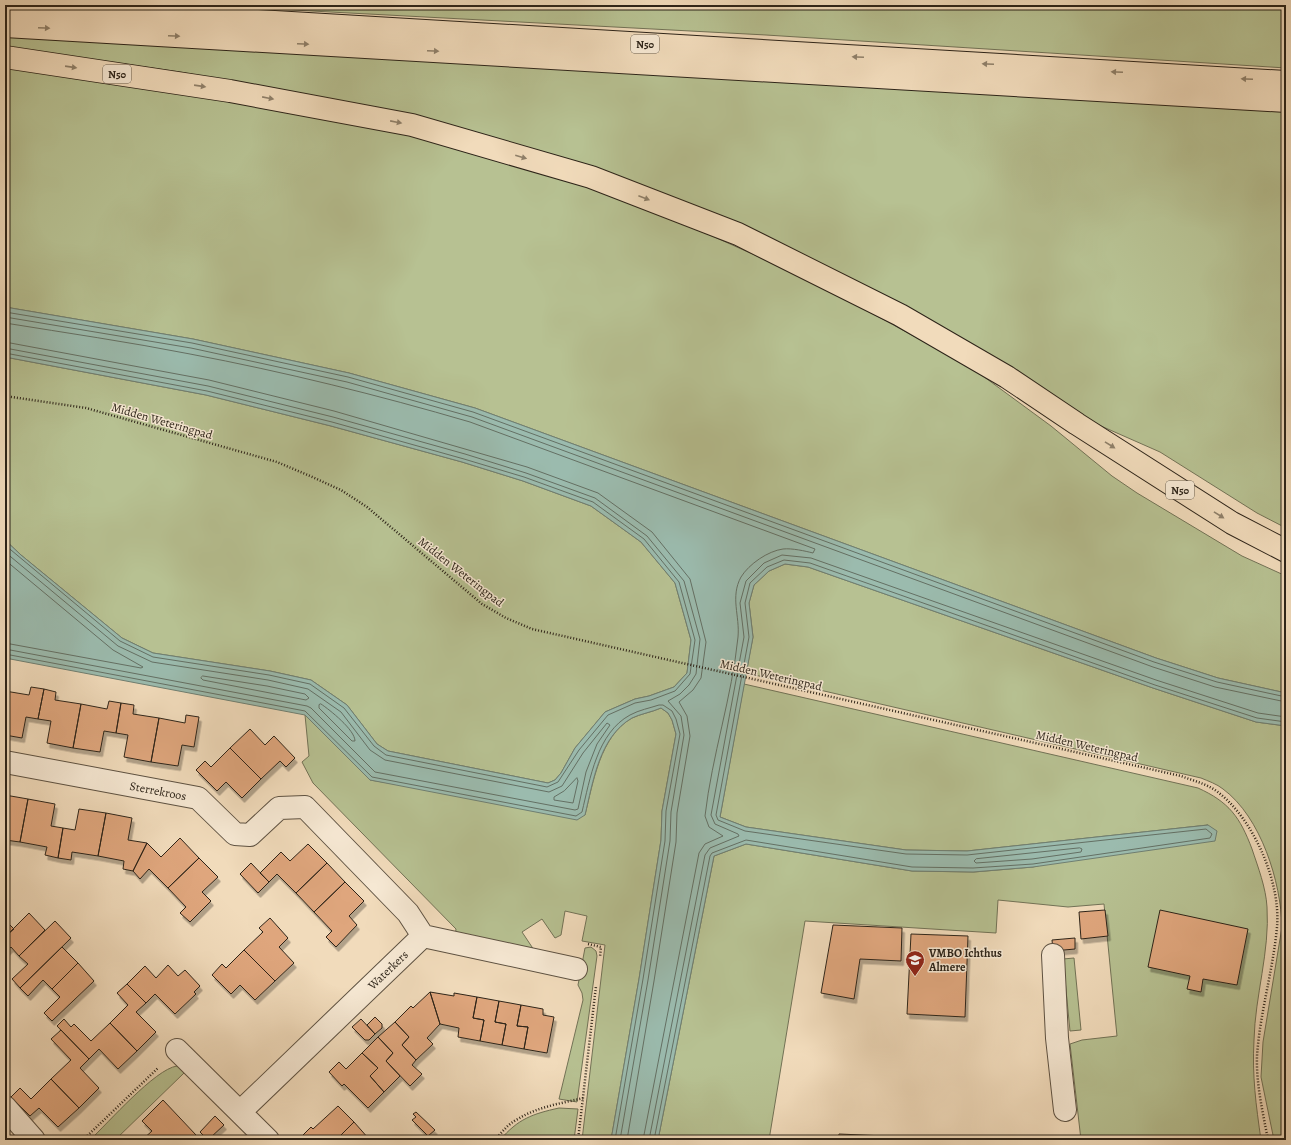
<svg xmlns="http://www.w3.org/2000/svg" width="1291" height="1145" viewBox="0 0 1291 1145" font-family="Alegreya,serif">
<defs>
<filter id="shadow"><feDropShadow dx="2.5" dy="4.5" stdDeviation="0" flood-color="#0004"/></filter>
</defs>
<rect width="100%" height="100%" fill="#f1dbbb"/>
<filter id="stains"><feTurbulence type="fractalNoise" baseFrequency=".005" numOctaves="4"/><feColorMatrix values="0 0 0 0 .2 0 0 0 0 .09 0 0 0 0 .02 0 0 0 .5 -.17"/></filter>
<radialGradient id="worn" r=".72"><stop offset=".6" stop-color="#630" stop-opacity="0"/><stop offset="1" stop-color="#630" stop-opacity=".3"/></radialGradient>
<!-- green -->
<path fill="#b7c192" stroke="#727256" d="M198,5H1286V68L766,35Z
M5,33L1286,108V528L1257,513L1160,452L1067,411L876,292L426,118L180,72L5,47Z
M5,68L145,84L407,135L489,157L596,190L710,235L815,282L972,368L1051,426L1112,476L1137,493L1242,556L1286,576V693L1218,678L1156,658L475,408L349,373L193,339L5,307Z
M5,357L206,395L331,426L462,462L523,481L591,506L641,542L675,583L691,640L687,673L674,687L649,696L635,699L605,712L575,748L561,773L555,780L548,783L388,751L377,744L347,705L311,680L270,671L153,653L122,638L21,555L5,540Z
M785,564L808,567L1153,688L1256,722L1286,726V1140H1274L1261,1077L1263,1042L1282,927C1281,882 1261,817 1223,789C1217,784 1208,781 1201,778L746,673L753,637L749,603L754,585L769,571Z
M744,684L1198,788C1229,802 1240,817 1252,849C1258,867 1266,888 1267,907C1270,951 1255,996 1254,1040C1252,1076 1256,1105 1261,1140H1081L1070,1044L1082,1040L1117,1036L1104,904L1068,907L998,900L996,933L805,921L769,1140H658L714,856L746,844L912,871L974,872L1033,867L1208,825L967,851L906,850L746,827L720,817Z
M661,708L668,713L672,720L676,734L662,811L661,840L639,979L611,1140H582L605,945L582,941L587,916L565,911L561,935L555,938L542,919L522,932L534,950L455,937L456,929L313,783L302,762L309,756L305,715L370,780L585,815C593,783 600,736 632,718C640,714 652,712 661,708Z
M591,947L596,951L597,956L577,1102L559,1099L583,1000L582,993L578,985L585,948Z
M1074,958L1081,1030L1070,1031L1063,959Z
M177,1066L184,1073L115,1140H90C108,1123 155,1069 177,1066Z
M559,1108L578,1109L574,1140H500C518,1119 532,1114 559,1108Z"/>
<!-- water -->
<path fill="#9bbbae" stroke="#6f7f72" d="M5,307L193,339L349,373L475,408L1156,658L1218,678L1286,693V726L1256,722L1153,688L808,567L785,564L769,571L754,585L749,603L753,637L720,817L746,827L906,850L967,851L1208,825L1217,831L1215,841L1033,867L973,872L912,871L746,844L714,856L658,1140H611L639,979L661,840L662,811L676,734L672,720L668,713L661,708C652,712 640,714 632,718C599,737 593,782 585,815L577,820L370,780L305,715L5,658V540L21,555L122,638L153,653L270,671L311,680L347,705L377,744L388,751L548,783L555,780L561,773L575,748L605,712L635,699L649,696L674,687L687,673L691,640L675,583L641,542L591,506L523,481L462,462L331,426L206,395L5,357Z"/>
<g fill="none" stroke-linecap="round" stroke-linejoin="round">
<!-- shore -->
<path stroke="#647064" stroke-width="1" d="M5,312L192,343L348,377L473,412L1154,662L1217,682L1286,697
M5,317L191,348L347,382L472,417L1153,667L1215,687L1286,702
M5,323C67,333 129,342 190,354C285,372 378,395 470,422L815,549L813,553C805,551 792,548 783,549C768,551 749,564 741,577C730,597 740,616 738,637C732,697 712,755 705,816L709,827L723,836L705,844L699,853L643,1140
M5,342L209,380L334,411L527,467L598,493L652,532L690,579L706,642L701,678L693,690L679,702L687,716L690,736L677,813L676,842L654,981L627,1140
M5,348L208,386L333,417L465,454L526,473L595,498L647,536L684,581L700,639L696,674L689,685L680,694L668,701L681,716L684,735L671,812L670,841L648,980L620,1140
M5,353L207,391L332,422L464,459L524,477L593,502L644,539L679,582L695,640L690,674L675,691L651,700L635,703L608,715L579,750L558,782L547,787L386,755L374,746L344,708L310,684L269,675L153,657L120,641L5,545
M5,552L118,646L152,662L268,680L308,689L341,712L370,750L385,760L549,792L562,786L583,753L607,723L610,725L597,744L586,772L578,809L575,810L375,772L311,708L307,706L5,649
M5,560L113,650L143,667L141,668L5,643
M5,654L305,711L372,777L576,816L582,812C590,779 597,733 630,715C639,710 650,708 659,705H663L672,711L676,719L680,734L666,811L665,841L643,979L615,1140
M203,676L267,686L305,694L309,698L306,700L203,680L201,678Z
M321,704C330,710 355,730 355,741H352L319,708V705Z
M577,778L578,781L573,803L554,800V797L564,791Z
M1080,848L1082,849L1081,852L1032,859L976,863L974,861L976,859Z
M649,1140L705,855L710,848L739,836L738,834L715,824L711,815L744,637L740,603L746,581L764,563L782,555L811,558L1156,680L1258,713L1286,717
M654,1140L710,856L712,853L746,840L912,867L973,868L1033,864L1210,838L1212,834L1206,829L967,855L906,854L745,831L718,820L716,815L749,637L745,603L750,583L767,567L784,560L810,563L1155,685L1257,718L1286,722"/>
</g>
<!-- building -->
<path fill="#dfa67d" stroke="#2d2419" filter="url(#shadow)" d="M31,687L44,689L38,719L26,717L22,738L5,735V691L29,695Z
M44,689L56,692L55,700L81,704L73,748L47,743L51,721L38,719Z
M109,701L121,703L116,733L104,731L100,752L73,748L81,704L107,709Z
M121,703L134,705L133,714L159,718L151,762L124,757L128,735L116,733Z
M186,715L199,717L194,747L182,745L178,766L151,762L159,718L185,723Z
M250,729L265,745L274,736L295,758L286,767L280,761L261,779L230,748Z
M230,748L261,779L242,798L226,782L217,791L196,770L205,761L211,767Z
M5,795L28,799L20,842L5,840Z
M28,799L55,804L51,826L63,828L58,858L45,855L47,847L20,842Z
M79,809L106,813L98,856L72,852L71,860L58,858L63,828L75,830Z
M106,813L132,818L128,840L147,843L133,871L123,869L124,861L98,856Z
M180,838L199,858L168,888L149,869L140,879L133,871L147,843L161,857Z
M308,844L327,863L296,893L277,874L269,882L260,873L281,852L290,861Z
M199,858L218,877L202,892L211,901L190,922L180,913L186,907L168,888Z
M251,863L269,882L258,893L240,874Z
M327,863L345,882L314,912L296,893Z
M345,882L364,901L349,916L357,925L336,947L326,937L332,931L314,912Z
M1105,910L1108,936L1081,939L1079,912Z
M1160,910L1248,929L1237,985L1203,979L1201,992L1187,989L1190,976L1148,967Z
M29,913L45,930L19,956L11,947L5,953V937Z
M270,918L288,938L279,947L294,963L275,981L244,950L263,932L259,928Z
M5,920L14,929L5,937Z
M55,921L71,938L20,988L12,979L28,964L19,956Z
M833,925L902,928L901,961L860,959L854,999L821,993Z
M911,934L968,936L965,1017L907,1014Z
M1075,938V949L1053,951L1052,940Z
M62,947L78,963L52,989L43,980L28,996L20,988Z
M244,950L275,981L255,1000L240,985L231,994L212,975L222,964L226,968Z
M78,963L94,981L52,1021L44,1013L60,997L52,989Z
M168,965L178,976L185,970L200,986L194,992L196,994L175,1014L155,994L146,1003L127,984L145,966L156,978Z
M127,984L146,1003L136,1012L156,1032L137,1051L110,1023L128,1005L117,993Z
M430,992L454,996V993L477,997L473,1018L484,1020L480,1041L458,1037L459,1028L440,1024Z
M430,992L440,1024L427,1038L433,1044L416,1060L402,1045L409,1037L395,1022L411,1006L413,1008Z
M477,997L499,1001L495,1022L506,1024L502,1045L480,1041L484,1020L473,1018Z
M499,1001L521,1005L517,1026L528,1027L524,1049L502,1045L506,1024L495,1022Z
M521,1005L543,1009V1015L554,1017L547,1053L524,1049L528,1027L517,1026Z
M375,1017L382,1024V1028L375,1034L367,1025Z
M64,1019L71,1027L74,1024L91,1041L110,1023L137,1051L118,1069L99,1049L89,1059L57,1026Z
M361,1019L375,1034L369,1040H365L352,1027Z
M395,1022L409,1037L402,1045L416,1060L412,1065L422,1074L410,1086L386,1061L393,1053L378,1037Z
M61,1030L89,1059L80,1068L99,1088L79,1108L51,1079L71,1060L51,1039Z
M378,1037L393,1053L386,1061L400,1076L384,1092L370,1076L378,1068L362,1053Z
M362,1053L378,1068L370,1076L384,1092L368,1108L344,1084L342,1086L329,1072L339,1062L346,1069Z
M51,1079L79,1108L58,1127L39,1108L30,1116L11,1097L20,1088L31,1099Z
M163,1100L196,1135L191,1140H142L152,1131L142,1121Z
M338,1106L354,1122L338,1138L341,1140H298L311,1127L313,1129Z
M416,1112L435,1130L428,1136L412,1120L416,1117L413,1114Z
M215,1116L224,1125L210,1138H206L200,1132Z
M354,1122L369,1139L368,1140H341L338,1138Z
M839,1134L978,1140H838Z
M196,1135L201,1140H191Z"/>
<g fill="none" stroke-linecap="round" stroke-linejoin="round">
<defs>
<path id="minor" d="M5,762L198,798L235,834L250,835L279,808L305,807L408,913L423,936
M1053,955L1057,1038L1065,1110
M177,1050L268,1140
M5,1107L34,1140
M240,1112L423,936L576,969"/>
<path id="highway" d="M5,6L1286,82
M5,26L1286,101
M5,57L230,91L412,125L591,177L738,234L900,315L1007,377L1077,424L1232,523L1286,551"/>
</defs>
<!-- minor casing -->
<use href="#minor" stroke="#5e5242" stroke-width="24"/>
<!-- highway casing -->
<use href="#highway" stroke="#2d2419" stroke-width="24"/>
<!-- path -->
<path stroke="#2d2419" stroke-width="2.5" stroke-dasharray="1 2" stroke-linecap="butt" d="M5,396L86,408L277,462L310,476L341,490L367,507L482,604L506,618L532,629L1181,776C1194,781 1208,784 1219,793C1254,820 1281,883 1277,927C1273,971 1260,1012 1257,1056C1256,1084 1263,1113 1268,1140
M588,944L601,947L600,957
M83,1140L158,1068
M495,1140C502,1132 508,1124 518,1119C537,1107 562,1103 584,1098
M578,1140L596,986"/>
<!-- minor -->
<use href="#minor" stroke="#f6e8d3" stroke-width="22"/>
<!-- highway -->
<use href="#highway" stroke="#f1dbbb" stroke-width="22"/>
</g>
<!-- one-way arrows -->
<defs><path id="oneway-solid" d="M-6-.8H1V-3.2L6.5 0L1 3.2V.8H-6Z"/></defs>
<g fill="#8f806a">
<use href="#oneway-solid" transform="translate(44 28) rotate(3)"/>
<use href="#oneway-solid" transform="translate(174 36) rotate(3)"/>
<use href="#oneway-solid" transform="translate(303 44) rotate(3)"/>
<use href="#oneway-solid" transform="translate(433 51) rotate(3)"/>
<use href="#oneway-solid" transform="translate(858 57) rotate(-177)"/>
<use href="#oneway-solid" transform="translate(988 64) rotate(-177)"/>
<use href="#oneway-solid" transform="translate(71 67) rotate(8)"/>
<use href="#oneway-solid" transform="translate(1117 72) rotate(-177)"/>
<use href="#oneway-solid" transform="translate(1247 79) rotate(-177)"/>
<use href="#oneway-solid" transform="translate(200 86) rotate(8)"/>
<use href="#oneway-solid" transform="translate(268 98) rotate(11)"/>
<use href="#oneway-solid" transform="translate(396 122) rotate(11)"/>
<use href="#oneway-solid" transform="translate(521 157) rotate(16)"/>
<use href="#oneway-solid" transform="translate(644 198) rotate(21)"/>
<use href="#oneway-solid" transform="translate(1110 445) rotate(32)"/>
<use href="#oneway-solid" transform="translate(1219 515) rotate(32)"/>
</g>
<!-- icons -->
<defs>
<symbol id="school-pin" viewBox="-11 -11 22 30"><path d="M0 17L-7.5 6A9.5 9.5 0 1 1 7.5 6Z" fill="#8f2418" stroke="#f6e8d3"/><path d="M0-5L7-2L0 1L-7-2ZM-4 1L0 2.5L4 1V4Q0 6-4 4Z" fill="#fff"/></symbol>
</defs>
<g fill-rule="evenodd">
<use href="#school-pin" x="904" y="949" width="22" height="30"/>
</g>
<g text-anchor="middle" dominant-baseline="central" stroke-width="3" stroke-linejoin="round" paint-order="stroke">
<!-- shield labels -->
<g fill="#f6e8d3" stroke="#695f51" stroke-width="1">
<rect x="631" y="35" width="28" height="18" rx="3"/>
<rect x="103" y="65" width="28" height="18" rx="3"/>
<rect x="1166" y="481" width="28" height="18" rx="3"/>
</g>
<g font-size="11" font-weight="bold" fill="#2d2419">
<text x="645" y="44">N50</text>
<text x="117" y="74">N50</text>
<text x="1180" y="490">N50</text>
</g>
<!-- street labels -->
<g font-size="12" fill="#2d2419" stroke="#f6e8d3">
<text transform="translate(162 421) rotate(16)">Midden Weteringpad</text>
<text transform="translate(461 572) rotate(38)">Midden Weteringpad</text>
<text transform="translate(771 675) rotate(13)">Midden Weteringpad</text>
<text transform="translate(1087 746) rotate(13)">Midden Weteringpad</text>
<text transform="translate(158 791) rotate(11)">Sterrekroos</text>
<text transform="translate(388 970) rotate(-44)">Waterkers</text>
</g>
<!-- poi labels -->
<g font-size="12" font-weight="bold" fill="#2d2419" stroke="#f6e8d3" text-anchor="start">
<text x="929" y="953">VMBO Ichthus<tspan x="929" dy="14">Almere</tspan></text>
</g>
</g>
<!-- margin -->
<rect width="1291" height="1145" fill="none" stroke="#f1dbbb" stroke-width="20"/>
<rect x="6" y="6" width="1279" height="1133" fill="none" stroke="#2d2419" stroke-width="2"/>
<rect x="10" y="10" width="1271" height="1125" fill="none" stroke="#2d2419"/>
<rect width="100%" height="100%" filter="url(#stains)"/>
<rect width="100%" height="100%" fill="url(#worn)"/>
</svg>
